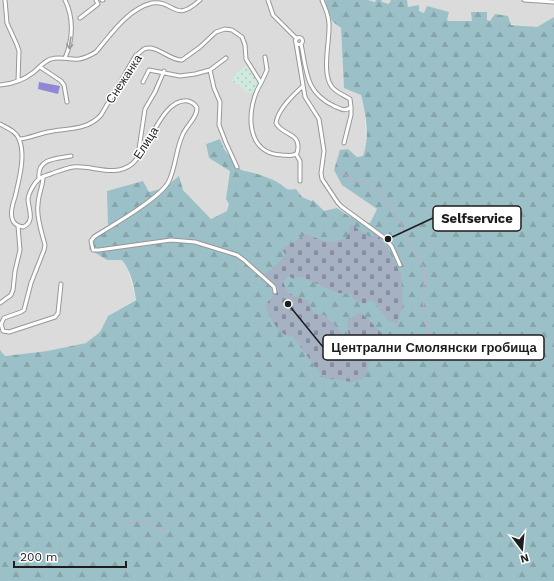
<svg xmlns="http://www.w3.org/2000/svg" width="554" height="581" viewBox="0 0 554 581" font-family="'Work Sans',sans-serif">
<defs>
<pattern id="farmland-dots" width="8" height="8" patternUnits="userSpaceOnUse"><rect width="8" height="8" fill="#d0eadf"/><path d="M2 2h.1M6 6h.1" fill="none" stroke="#b2c8bf" stroke-width="1.8" stroke-linecap="round"/></pattern>
<pattern id="forest-firs" width="22" height="20" patternUnits="userSpaceOnUse"><rect width="22" height="20" fill="#9cc0c8"/><path d="M5 1l3.5 6h-7zM16 11l3.5 6h-7z" fill="#86a5ab"/></pattern>
<pattern id="cemetery-stones" width="16" height="16" patternUnits="userSpaceOnUse"><rect width="16" height="16" fill="#a7b1c4"/><path d="M2 7V4a2 2 0 0 1 4 0v3zM10 15v-3a2 2 0 0 1 4 0v3z" fill="#878f9f"/></pattern>
</defs>
<rect width="100%" height="100%" fill="#e3ede5"/>
<!-- residential -->
<path fill="#dadbda" d="M0,0H326L325,1L332,21L341,28L344,88L361,95L365,111L366,147L363,156L357,157L360,197L377,209L370,223L363,222L351,218L337,208L327,213L286,191L280,183L249,171L241,170L224,149L220,139L206,144L209,158L230,171L228,186L232,209L211,219L183,190L164,188L148,192L108,225L93,234L107,260H122L127,267L136,299L108,316L100,332L86,343L47,351L5,356L0,350Z
M368,0H554V17L537,27L482,21H449L412,9Z"/>
<!-- farmland -->
<path fill="url(#farmland-dots)" d="M246,66L260,83L253,93L247,92L237,83L232,82L234,75Z"/>
<!-- forest -->
<path fill="url(#forest-firs)" d="M326,0H368L375,2L376,0H381L382,2L389,4L391,0H407L408,7L419,5V11L424,13L427,6L449,12L447,20L449,21H472L471,12H487V20L490,21L495,14L508,16L511,25L537,27L554,17V581H0V350L5,356L47,351L86,343L100,332L108,316L136,300C134,286 131,271 122,260H107L89,249L93,234L108,225L107,191L143,181L149,192L164,188L179,176L183,190L211,219L227,211L229,204L226,199L230,171L209,158L206,144L220,139L224,149L241,170C253,172 268,177 279,183C286,187 284,191 296,189L302,197L311,201L313,200L324,211L337,208C347,215 357,222 370,223L377,209L342,185L334,170L340,150L348,149L357,157L363,156C370,137 366,114 361,95L344,88L341,28L332,21L325,1Z"/>
<!-- cemetery -->
<path fill="url(#cemetery-stones)" d="M351,224L371,238L374,234L379,237L386,246L401,274L403,307L397,324L388,320L371,299L365,305L352,298L351,294L338,293L299,276L294,279L288,276L283,282L288,293L309,301L314,314H321L326,316L349,341L347,320L360,312L370,321L387,339L391,358H371L364,378L352,382L324,378L293,337C279,337 271,318 265,307L267,303L279,290L274,282L265,275L286,255L282,249L307,234C321,241 333,245 347,237Z"/>
<!-- pitch -->
<path fill="#9088d5" d="M39,82L60,86L58,94L38,89Z"/>
<g fill="none" stroke-linecap="round" stroke-linejoin="round">
<!-- stream -->
<path stroke="#c9a8d7" stroke-width="1" d="M342,172L352,180L371,185L387,202L399,220L413,249L425,270L423,300L427,328L433,351L436,368
M125,524L140,520L166,532"/>
<defs>
<path id="minor" d="M5,0L7,23L17,45L19,51L18,81
M65,0C74,18 73,40 65,58
M102,0H103
M268,0L273,15L297,39
M524,0L554,2
M80,18L98,4L96,0
M295.5 41a3.5 3.5 0 1 1 7 0a3.5 3.5 0 1 1-7 0Z
M296,43L305,97L319,119L324,151L321,173L322,179L338,203L342,207L386,239L392,247L400,265
M301,44C307,72 305,92 334,106C341,109 345,112 351,107L350,99C344,95 337,93 332,87C321,73 330,41 329,24C329,15 325,8 322,0
M40,67L61,81L64,85L67,102
M210,70L214,88L220,102L219,125L226,143L237,167
M143,82L149,70L180,76L195,74L210,70L226,58
M261,83L267,70L265,57
M0,85C13,84 24,80 34,72C40,67 44,61 51,59C60,56 70,60 79,59C85,58 91,55 96,52C112,33 128,9 152,3C175,0 174,24 200,0
M0,124C7,128 16,131 19,139C26,155 19,180 15,197C13,203 10,211 12,218C13,223 17,226 23,227C35,222 29,210 28,200C28,194 34,183 39,179C42,176 49,175 53,173C59,171 67,168 73,167C93,165 114,178 132,164C149,150 162,97 188,101C192,102 195,104 197,108C197,118 187,125 183,134C176,148 176,166 169,181C161,198 111,226 94,237L91,241L93,250H99L171,240L195,242L237,255L244,260L271,284L274,287L275,292
M20,139C29,138 38,134 48,132C66,128 87,131 101,115L136,55C139,54 142,50 144,49C157,44 170,61 182,60L200,47L216,32L225,29L232,30L242,37L245,45L246,59L261,83C246,107 244,154 282,155C287,155 293,157 297,153C303,132 282,136 276,123C278,109 293,95 303,86
M344,143L351,115V107
M296,154L300,161V181
M141,155L139,149L145,109L155,92L164,71
M43,177C43,186 38,195 38,205C36,217 42,233 45,245L44,250L31,283L24,310L21,312L4,318L1,324L3,331L9,332L55,317L58,313L61,284
M39,178C37,158 56,159 71,156
M0,303L11,295L13,290L15,271L20,250L18,226"/>
</defs>
<!-- minor casing -->
<use href="#minor" stroke="#979797" stroke-width="5"/>
<!-- minor -->
<use href="#minor" stroke="#fff" stroke-width="3"/>
</g>
<!-- one-way arrows -->
<defs><path id="oneway-shaft" d="M-6 0H5M1.5-3L5.5 0L1.5 3" fill="none" stroke-width="1.6" stroke-linecap="round" stroke-linejoin="round"/></defs>
<use stroke="#999" href="#oneway-shaft" transform="translate(70 43) rotate(99)"/>
<g text-anchor="middle" dominant-baseline="central" stroke-width="3" stroke-linejoin="round" paint-order="stroke">
<!-- street labels -->
<g font-size="12" fill="#1d1d1d" stroke="#fff">
<text transform="translate(124 79) rotate(-57)">Снежанка</text>
<text transform="translate(146 143) rotate(-58)">Елица</text>
</g>
</g>
<!-- callouts -->
<path fill="none" stroke="#1d1d1d" stroke-width="1.5" d="M388 239L433 218M288 304L323 347"/>
<g fill="#1d1d1d" stroke="#fff" stroke-width="1.5">
<circle cx="388" cy="239" r="4"/>
<circle cx="288" cy="304" r="4"/>
</g>
<g fill="#fff" stroke="#1d1d1d" stroke-width="1.5">
<rect x="433" y="206" width="88" height="25" rx="4"/>
<rect x="323" y="335" width="221" height="25" rx="4"/>
</g>
<g font-size="13" text-anchor="middle" font-weight="bold" fill="#1d1d1d">
<text x="477" y="223">Selfservice</text>
<text x="434" y="352">Централни Смолянски гробища</text>
</g>
<!-- north arrow -->
<g transform="translate(522 549) rotate(164)" stroke="#ffffff" stroke-width="3" paint-order="stroke">
<path d="M0-3L7 15L0 10L-7 15Z" fill="#1d1d1d"/>
<text y="-6" font-size="11" font-weight="bold" text-anchor="middle" fill="#1d1d1d">N</text>
</g>
<!-- scale -->
<path d="M14 561v6h112v-6" fill="none" stroke="#1d1d1d" stroke-width="2"/>
<text x="20" y="561" font-size="12" fill="#1d1d1d" stroke="#ffffff" stroke-width="3" paint-order="stroke">200 m</text>
</svg>
